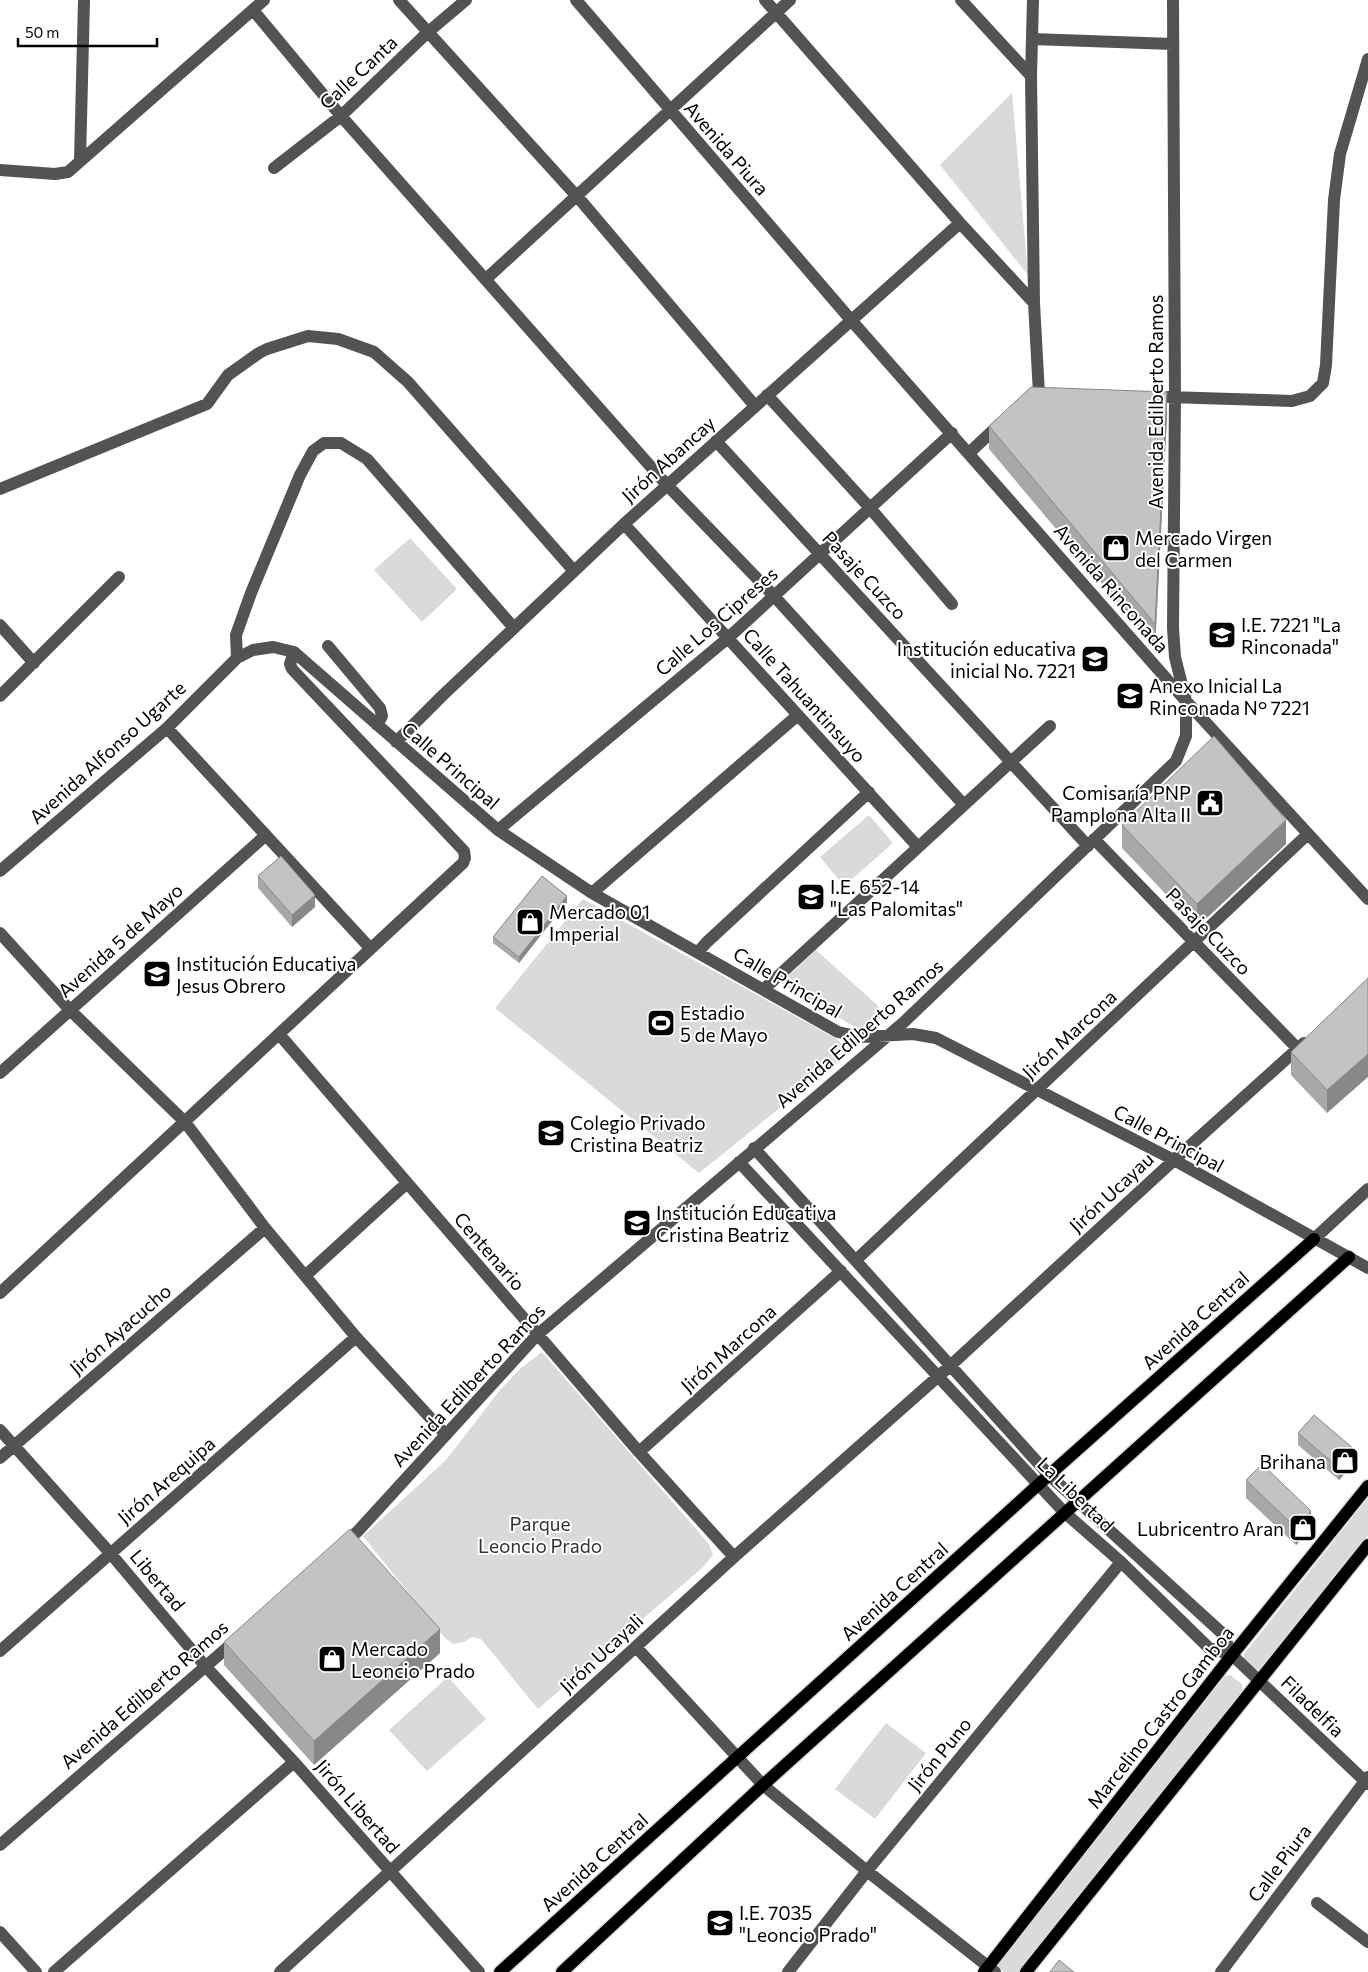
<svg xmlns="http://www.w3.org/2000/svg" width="1368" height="1972" viewBox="0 0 1368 1972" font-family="Commissioner,sans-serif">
<rect width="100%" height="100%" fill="#fff"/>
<!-- park -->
<path fill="#dadada" d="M1012,93L1028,275L940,165Z
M410,538L457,589L422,622L374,570Z
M869,815L893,843L844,886L820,857Z
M583,899L835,1038C843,1044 846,1048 842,1058L699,1173L495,1008Z
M816,950L876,1004L882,1011L881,1017L869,1030H860L781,983Z
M542,1352L709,1544L713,1555L702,1568L538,1709L481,1639L472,1637L464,1642L453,1644L444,1637L363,1536L446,1460L500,1390L520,1369Z
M1368,1498V1535L1263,1668L1256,1670L1244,1659V1654Z
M1230,1675L1242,1684L1243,1693L1021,1972H1004L998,1968L999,1961L1223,1676Z
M448,1677L486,1719L427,1771L389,1730Z
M886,1723L926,1753L875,1819L835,1789Z"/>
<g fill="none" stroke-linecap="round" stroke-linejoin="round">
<defs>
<path id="major" d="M500,1972L1049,1475L1314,1239
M562,1972L763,1785L1349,1257
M984,1972L1232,1655L1368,1486
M1026,1972L1368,1545"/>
</defs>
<!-- major casing -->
<use href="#major" stroke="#dbdbdb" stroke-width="15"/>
<!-- minor -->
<path stroke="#535353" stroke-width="12" d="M399,0L582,202L755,406
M576,0L851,320L1186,701L1368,899
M765,0L960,223L1034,303
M961,0L1031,76
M1033,0L1031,76L1034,303L1039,394
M253,10L341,116L667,485L774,596L964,805
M1032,39L1173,44
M80,161L84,0
M274,168L341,116L427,33L466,0
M0,170L55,174L68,172L264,0
M486,279L790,0
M767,395L870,508L952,604
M1168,397L1292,401L1310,396L1323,383L1326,365L1334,200L1340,154L1368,59
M716,441L1088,846
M969,453L1001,423
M0,489L207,404L228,375L259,353L267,349L308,336L338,339L374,352L408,382L574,571
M624,524L918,847
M0,625L34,663
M328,646L380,708L382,716L377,725
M237,658L236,635L251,593L300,475L313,451L324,443H341L367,459L514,628
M0,696L119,577
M167,728L370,948
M396,742L442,696L624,524L960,223
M498,830L728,638L952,433
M1094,839L1298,1049
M0,871L167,728L237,658L253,650L273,647L294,652L498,830L592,893L838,1032L860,1037L913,1034L936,1038L1174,1160L1368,1268
M592,893L798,715
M0,933L70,1010L185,1122L265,1228L356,1337L446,1435
M698,952L707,942L869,792
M764,989L1050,726
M279,1034L639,1452L734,1557
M0,1073L266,835
M754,1148L1049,1475L1223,1634L1232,1655L1368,1784
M739,1162L1064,1512L1121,1562L1209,1648L1232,1655
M1314,1239L1368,1189
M856,1260L1308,834
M305,1276L407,1183
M0,1293L463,863L465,858L464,851L292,669L290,664L294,652
M0,1430L111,1554L206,1667L294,1762L479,1972
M639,1452L841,1271
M0,1458L265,1228
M342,1545L358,1531L537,1335L904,1022L1176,761L1186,736V701L1175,657L1173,628L1175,397L1173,0
M636,1647L763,1785L867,1871L995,1972
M0,1651L356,1337
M0,1845L236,1640
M1317,1903L1368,1942
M0,1932L36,1972
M54,1972L294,1762
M280,1972L734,1557L950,1366L1174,1160L1304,1043
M788,1972L867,1871L1121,1562
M1221,1972L1368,1777"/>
<!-- major -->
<use href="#major" stroke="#000" stroke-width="12"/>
</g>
<!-- wall -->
<path fill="#a8a8a8" d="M1167,416L1155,647L989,449V426Z
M1122,825L1286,844L1197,927L1122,848Z
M258,876L315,907L292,927L258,888Z
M567,902L519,963L493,943V937Z
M1368,978L1327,1113L1291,1075V1052Z
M1298,1433L1355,1462L1339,1480L1298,1445Z
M1246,1480L1311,1529L1296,1545L1246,1498Z
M224,1642L440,1653L314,1765L224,1665Z"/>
<!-- shaded-wall -->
<path fill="#888" d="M1167,392V416L1155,647V624Z
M1286,820V844L1197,927V904Z
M315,895V907L292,927V915Z
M567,896V902L519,963V957Z
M1368,1054V1077L1327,1113V1090Z
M1355,1450V1462L1339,1480V1468Z
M1311,1511V1529L1296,1545V1528Z
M440,1629V1653L314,1765V1741Z"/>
<!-- building -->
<path fill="#c3c3c3" stroke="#888" d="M1031,387L1167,392L1155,624L989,426Z
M1214,736L1286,820L1197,904L1122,825Z
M281,856L315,895L292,915L258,876Z
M542,876L567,896L519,957L493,937Z
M1368,978V1054L1327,1090L1291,1052Z
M1314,1415L1355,1450L1339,1468L1298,1433Z
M1262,1464L1311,1511L1296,1528L1246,1480Z
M350,1529L440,1629L314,1741L224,1642Z
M1059,1960L1074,1972H1050Z"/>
<!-- icons -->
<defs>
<symbol id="shop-square" viewBox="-11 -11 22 22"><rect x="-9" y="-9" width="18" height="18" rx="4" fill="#000" stroke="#fff"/><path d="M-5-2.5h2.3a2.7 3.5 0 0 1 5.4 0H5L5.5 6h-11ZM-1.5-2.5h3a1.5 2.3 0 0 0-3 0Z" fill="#fff"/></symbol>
<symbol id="school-square" viewBox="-11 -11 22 22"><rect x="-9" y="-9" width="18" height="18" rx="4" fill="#000" stroke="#fff"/><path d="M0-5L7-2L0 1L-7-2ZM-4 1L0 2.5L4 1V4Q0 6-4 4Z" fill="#fff"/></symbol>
<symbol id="civic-square" viewBox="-11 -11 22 22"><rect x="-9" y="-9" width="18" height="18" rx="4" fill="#000" stroke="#fff"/><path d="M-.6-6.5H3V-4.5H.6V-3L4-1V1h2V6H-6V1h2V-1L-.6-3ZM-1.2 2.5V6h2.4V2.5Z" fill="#fff"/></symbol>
<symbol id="stadium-square" viewBox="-11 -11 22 22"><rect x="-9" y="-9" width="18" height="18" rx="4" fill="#000" stroke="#fff"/><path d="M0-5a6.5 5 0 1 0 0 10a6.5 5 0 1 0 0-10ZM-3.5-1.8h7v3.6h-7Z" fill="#fff"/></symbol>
</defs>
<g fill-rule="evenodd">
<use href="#shop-square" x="1100" y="532" width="32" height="32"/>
<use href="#school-square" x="1206" y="619" width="32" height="32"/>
<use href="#school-square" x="1079" y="643" width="32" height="32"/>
<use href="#school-square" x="1114" y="680" width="32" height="32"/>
<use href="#civic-square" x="1194" y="787" width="32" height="32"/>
<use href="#school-square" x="795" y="881" width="32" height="32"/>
<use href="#shop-square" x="514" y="906" width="32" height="32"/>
<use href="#school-square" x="141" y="958" width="32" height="32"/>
<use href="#stadium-square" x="645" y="1007" width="32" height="32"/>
<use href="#school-square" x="535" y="1117" width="32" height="32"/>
<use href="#school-square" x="621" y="1207" width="32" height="32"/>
<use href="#shop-square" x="1329" y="1445" width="32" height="32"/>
<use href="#shop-square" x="1287" y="1512" width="32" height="32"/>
<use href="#shop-square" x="316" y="1643" width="32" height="32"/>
<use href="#school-square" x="704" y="1907" width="32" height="32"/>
</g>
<g text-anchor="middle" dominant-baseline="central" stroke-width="4" stroke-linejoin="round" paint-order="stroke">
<!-- street labels -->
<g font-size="19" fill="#000" stroke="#fff">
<text transform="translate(358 72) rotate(-43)">Calle Canta</text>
<text transform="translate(727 148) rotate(49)">Avenida Piura</text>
<text transform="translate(1155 402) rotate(-90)">Avenida Edilberto Ramos</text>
<text transform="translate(668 459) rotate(-42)">Jirón Abancay</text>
<text transform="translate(865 575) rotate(47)">Pasaje Cuzco</text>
<text transform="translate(1112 588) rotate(49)">Avenida Rinconada</text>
<text transform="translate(716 621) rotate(-41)">Calle Los Cipreses</text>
<text transform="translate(805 695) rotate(48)">Calle Tahuantinsuyo</text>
<text transform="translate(107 752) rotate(-42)">Avenida Alfonso Ugarte</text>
<text transform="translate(451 765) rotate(41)">Calle Principal</text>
<text transform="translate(1209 931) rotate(46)">Pasaje Cuzco</text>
<text transform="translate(120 940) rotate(-42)">Avenida 5 de Mayo</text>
<text transform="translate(788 982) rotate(30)">Calle Principal</text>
<text transform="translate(859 1033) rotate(-41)">Avenida Edilberto Ramos</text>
<text transform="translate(1069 1034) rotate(-43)">Jirón Marcona</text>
<text transform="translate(1169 1138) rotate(28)">Calle Principal</text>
<text transform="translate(1111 1192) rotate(-43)">Jirón Ucayau</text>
<text transform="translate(490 1251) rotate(49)">Centenario</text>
<text transform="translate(1195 1320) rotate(-42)">Avenida Central</text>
<text transform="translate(120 1329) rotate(-41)">Jirón Ayacucho</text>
<text transform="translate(728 1348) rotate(-42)">Jirón Marcona</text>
<text transform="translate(468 1385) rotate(-47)">Avenida Edilberto Ramos</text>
<text transform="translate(166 1480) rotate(-41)">Jirón Arequipa</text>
<text transform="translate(1076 1494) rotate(44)">La Libertad</text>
<text transform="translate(158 1580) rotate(50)">Libertad</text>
<text transform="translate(894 1591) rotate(-42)">Avenida Central</text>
<text transform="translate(601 1653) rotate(-43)">Jirón Ucayali</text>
<text transform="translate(144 1694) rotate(-41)">Avenida Edilberto Ramos</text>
<text transform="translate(1313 1706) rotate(44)">Filadelfia</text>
<text transform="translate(1160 1717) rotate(-52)">Marcelino Castro Gamboa</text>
<text transform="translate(939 1754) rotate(-51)">Jirón Puno</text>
<text transform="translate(358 1806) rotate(49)">Jirón Libertad</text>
<text transform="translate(594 1862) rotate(-42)">Avenida Central</text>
<text transform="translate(1279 1863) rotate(-53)">Calle Piura</text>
</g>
<!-- poi labels -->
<g font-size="19" fill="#000" stroke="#fff" text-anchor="start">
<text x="1135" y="537">Mercado Virgen<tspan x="1135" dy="22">del Carmen</tspan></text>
<text x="1241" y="624">I.E. 7221 "La<tspan x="1241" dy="22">Rinconada"</tspan></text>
<text x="1076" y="648" text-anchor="end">Institución educativa<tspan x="1076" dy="22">inicial No. 7221</tspan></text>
<text x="1149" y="685">Anexo Inicial La<tspan x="1149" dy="22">Rinconada N° 7221</tspan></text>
<text x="1191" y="792" text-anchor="end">Comisaría PNP<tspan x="1191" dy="22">Pamplona Alta II</tspan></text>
<text x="830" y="886">I.E. 652-14<tspan x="830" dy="22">"Las Palomitas"</tspan></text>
<text x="549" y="911">Mercado 01<tspan x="549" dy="22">Imperial</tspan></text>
<text x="176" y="963">Institución Educativa<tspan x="176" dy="22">Jesus Obrero</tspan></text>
<text x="680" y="1012">Estadio<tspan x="680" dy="22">5 de Mayo</tspan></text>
<text x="570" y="1122">Colegio Privado<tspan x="570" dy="22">Cristina Beatriz</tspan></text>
<text x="656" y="1212">Institución Educativa<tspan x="656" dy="22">Cristina Beatriz</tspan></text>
<text x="1326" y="1461" text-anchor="end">Brihana</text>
<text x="1284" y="1528" text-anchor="end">Lubricentro Aran</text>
<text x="351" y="1648">Mercado<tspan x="351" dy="22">Leoncio Prado</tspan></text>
<text x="739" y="1912">I.E. 7035<tspan x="739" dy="22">"Leoncio Prado"</tspan></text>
</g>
<!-- park labels -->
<g font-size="19" fill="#313131" stroke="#fff">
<text x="540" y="1523">Parque<tspan x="540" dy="22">Leoncio Prado</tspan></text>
</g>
</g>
<!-- scale -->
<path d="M18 38v8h139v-8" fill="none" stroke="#000000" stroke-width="2.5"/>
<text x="25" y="38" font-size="15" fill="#000000" stroke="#ffffff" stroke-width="4" paint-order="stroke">50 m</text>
</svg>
